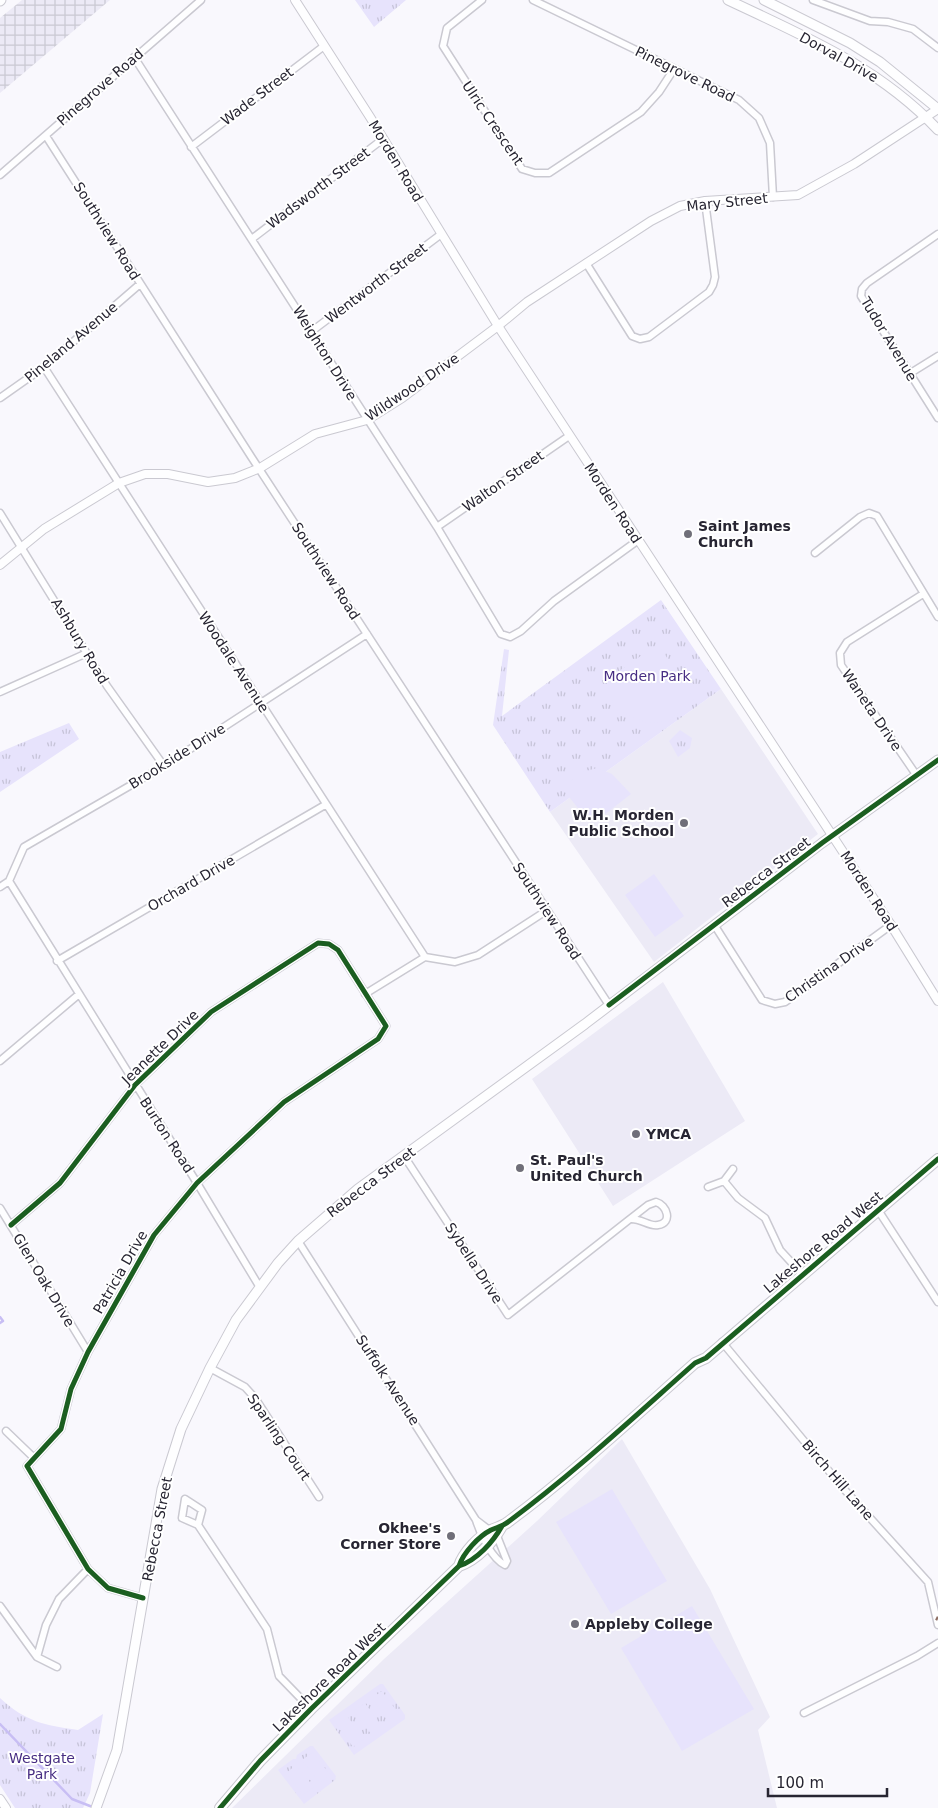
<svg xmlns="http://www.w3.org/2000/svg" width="938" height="1808" viewBox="0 0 938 1808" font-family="'DejaVu Sans',sans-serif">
<defs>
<pattern id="industrial-grid" width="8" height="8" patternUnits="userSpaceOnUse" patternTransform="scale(1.25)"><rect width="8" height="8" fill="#eceaf6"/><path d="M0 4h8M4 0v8" fill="none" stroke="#cac9d3"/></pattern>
<pattern id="grass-tufts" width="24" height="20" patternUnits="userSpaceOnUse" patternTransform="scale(1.25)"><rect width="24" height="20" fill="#e7e3fc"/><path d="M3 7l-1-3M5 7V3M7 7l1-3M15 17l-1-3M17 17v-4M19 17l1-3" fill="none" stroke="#c6c3d8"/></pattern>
</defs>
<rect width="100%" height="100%" fill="#f9f8fd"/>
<!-- built -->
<path fill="#eceaf6" d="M721,689L818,834L654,962L550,812Z
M663,982L745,1121L613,1206L532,1079Z
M622,1439L710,1589L770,1717L758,1730L777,1808H232L384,1659L537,1521Z"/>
<!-- industrial -->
<path fill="url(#industrial-grid)" d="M22,0H110L0,93V18Z"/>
<!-- grass -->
<path fill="url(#grass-tufts)" d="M355,0H406L374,27Z
M661,600L721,689L550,812L493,725L504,649L509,650L502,716Z
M69,723L79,739L0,792V752Z
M680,730L692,738L690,748L678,757L669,741Z
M380,1684H383L405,1715V1719L354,1755L329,1720Z
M0,1698C26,1722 44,1725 78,1730L103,1714L90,1793L83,1808H15L0,1785Z
M310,1746H313L336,1776L335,1780L304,1804L278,1770L293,1759H296L297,1755Z"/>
<!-- pitch -->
<path fill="#e7e3fc" d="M658,644L694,699L669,721L647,723L615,709L606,680Z
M597,768L612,774L631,794L595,822H589L562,788L582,772Z
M654,874L684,916L655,937L625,895Z
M612,1489L667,1581L611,1614L556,1522Z
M692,1606L754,1709L682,1751L621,1648Z
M382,1691L399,1714L388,1721L372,1698Z
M365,1703L381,1726L371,1734L354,1711Z
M347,1716L364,1739L353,1747L337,1724Z
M313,1752L330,1775L320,1783L302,1760Z
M296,1765L314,1787L303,1795L286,1773Z"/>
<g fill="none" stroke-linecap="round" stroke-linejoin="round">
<!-- stream -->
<path stroke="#c8bef4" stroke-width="2.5" d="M0,1317L3,1321L0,1323
M0,1724L72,1799L90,1806"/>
<defs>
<path id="minor" d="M482,0L447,28L443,46L522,169L535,173H549L641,112L659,92L674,69
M533,0L739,100L759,118L770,143L773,197
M813,0L870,21L888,22L913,29L938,48
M134,57L437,527L501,634L510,637L521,631L554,601L637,541
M46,136L252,458L609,1005
M191,147L324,46
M0,175L201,0
M938,234L867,283L862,289L861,296L938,418
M253,238L383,139
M586,263L632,336L640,339L649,337L709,292L713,285L715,277L705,201
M312,331L440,235
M44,367L425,957
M909,374L938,356
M0,398L44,367L140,284
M0,513L107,686L164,766
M437,527L569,436
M815,553L860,517L869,513L877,516L938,617
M0,692L87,653
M917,776L841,665L840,653L847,642L923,594
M9,881L197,1183L259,1286
M0,887L9,881L24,847L164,766L367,634
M715,926L762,1000L775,1004L785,1002L891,925
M57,961L325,805
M365,994L425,957L455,962L478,955L546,911
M0,1061L78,995
M404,1156L508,1315L630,1219
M724,1181L738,1198L765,1218L780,1250L802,1274
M708,1187L724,1181L733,1169
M656,1202C667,1205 673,1223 658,1225C649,1227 641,1218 630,1219L648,1205Z
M0,1208L88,1352
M878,1210L938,1302
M11,1225L60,1183L135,1085L211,1012L318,943L329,944L338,950L386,1026L378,1039L284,1102L197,1183L154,1235L88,1352L71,1389L61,1429L27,1466L88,1569L108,1588L143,1598
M298,1241L476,1520C480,1534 492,1559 505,1565L507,1561L497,1536L476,1520
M722,1342L843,1488L928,1582L938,1625
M210,1368L245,1387L255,1398L319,1497
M6,1431L33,1457
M198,1525L202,1510L185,1499L182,1518L198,1525L267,1629L279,1676L311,1709
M0,1606L37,1657L57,1667
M37,1657L46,1625L59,1599L88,1569
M804,1713L917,1656L938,1643"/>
<path id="tertiary" d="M295,0L370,117L498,326L891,925L938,1001
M0,565L44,529L119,483L145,474H168L208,482L235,478L260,468L315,434L367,420L402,398L498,326L527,302L651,221L680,206L705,201L798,195L854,164L938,109
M0,1799L6,1808"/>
<path id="secondary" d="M728,0C804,36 879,67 938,130
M764,0L850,43L880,62L938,109
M0,1L1,0
M96,1808L117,1750L162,1489L181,1429L210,1368L236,1320L278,1263L298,1241L358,1189L585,1024L822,843L938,760"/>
<path id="primary" d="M459,1566C463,1553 479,1536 491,1530C498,1527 503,1526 508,1522C574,1473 634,1417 695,1363L706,1358L938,1159
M220,1808L260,1761L311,1709L459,1566C477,1560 493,1542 502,1526"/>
</defs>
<!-- minor casing -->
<use href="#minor" stroke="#cac9d1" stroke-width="9"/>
<!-- tertiary casing -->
<use href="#tertiary" stroke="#cac9d1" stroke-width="10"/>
<!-- secondary casing -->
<use href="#secondary" stroke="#cac9d1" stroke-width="11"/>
<!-- primary casing -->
<use href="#primary" stroke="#cac9d1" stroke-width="12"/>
<!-- minor -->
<use href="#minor" stroke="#fefeff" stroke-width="6"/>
<!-- tertiary -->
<use href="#tertiary" stroke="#fefeff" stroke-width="8"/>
<!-- secondary -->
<use href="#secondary" stroke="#fefeff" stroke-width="9"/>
<!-- primary -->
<use href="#primary" stroke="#fefeff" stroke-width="10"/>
<!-- quiet -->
<path stroke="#8d6e63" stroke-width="4" stroke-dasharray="8 4" stroke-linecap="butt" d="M936,1618L938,1619"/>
<defs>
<path id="cycleway" d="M609,1005L822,843L938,760
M11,1225L60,1183L135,1085L211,1012L318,943L329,944L338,950L386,1026L378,1039L284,1102L197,1183L154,1235L88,1352L71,1389L61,1429L27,1466L88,1569L108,1588L143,1598
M459,1566C463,1553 479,1536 491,1530C498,1527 503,1526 508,1522C574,1473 634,1417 695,1363L706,1358L938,1159
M220,1808L260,1761L311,1709L459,1566C477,1560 493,1542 502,1526"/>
</defs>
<!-- cycleway casing -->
<use href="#cycleway" stroke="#fff" stroke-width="8"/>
<!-- cycleway -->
<use href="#cycleway" stroke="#1b5e20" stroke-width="5"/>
</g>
<!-- markers -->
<g fill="#706f79" stroke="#fff" stroke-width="2">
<circle cx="688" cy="534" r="5"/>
<circle cx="684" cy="823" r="5"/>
<circle cx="636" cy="1134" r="5"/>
<circle cx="520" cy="1168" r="5"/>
<circle cx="451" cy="1536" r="5"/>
<circle cx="575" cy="1624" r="5"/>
</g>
<g text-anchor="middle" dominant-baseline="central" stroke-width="4" stroke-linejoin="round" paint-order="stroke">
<!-- street labels -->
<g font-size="14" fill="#272532" stroke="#fff">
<text transform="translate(839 57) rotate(29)">Dorval Drive</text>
<text transform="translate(685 74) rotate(26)">Pinegrove Road</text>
<text transform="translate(100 87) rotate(-41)">Pinegrove Road</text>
<text transform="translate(257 96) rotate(-37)">Wade Street</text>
<text transform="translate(493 123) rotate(56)">Ulric Crescent</text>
<text transform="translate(396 161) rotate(59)">Morden Road</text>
<text transform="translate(318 188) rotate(-37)">Wadsworth Street</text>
<text transform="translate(727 202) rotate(-6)">Mary Street</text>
<text transform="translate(107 231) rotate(58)">Southview Road</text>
<text transform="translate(376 283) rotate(-37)">Wentworth Street</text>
<text transform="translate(889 339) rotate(59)">Tudor Avenue</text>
<text transform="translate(71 342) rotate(-40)">Pineland Avenue</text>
<text transform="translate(325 353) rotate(58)">Weighton Drive</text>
<text transform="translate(412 387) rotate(-34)">Wildwood Drive</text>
<text transform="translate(503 481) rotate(-35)">Walton Street</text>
<text transform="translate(613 503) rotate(57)">Morden Road</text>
<text transform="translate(326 571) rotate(57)">Southview Road</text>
<text transform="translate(80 641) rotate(59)">Ashbury Road</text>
<text transform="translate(234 662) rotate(57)">Woodale Avenue</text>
<text transform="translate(872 710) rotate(56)">Waneta Drive</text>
<text transform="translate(177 756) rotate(-32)">Brookside Drive</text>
<text transform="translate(766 872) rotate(-37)">Rebecca Street</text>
<text transform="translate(191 883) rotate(-30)">Orchard Drive</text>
<text transform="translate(869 891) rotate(57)">Morden Road</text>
<text transform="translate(547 911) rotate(57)">Southview Road</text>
<text transform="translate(829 969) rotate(-35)">Christina Drive</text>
<text transform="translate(160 1047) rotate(-44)">Jeanette Drive</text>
<text transform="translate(167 1135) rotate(57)">Burton Road</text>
<text transform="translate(371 1182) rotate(-37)">Rebecca Street</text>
<text transform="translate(823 1242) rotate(-40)">Lakeshore Road West</text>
<text transform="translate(474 1263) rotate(57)">Sybella Drive</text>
<text transform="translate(120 1272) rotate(-60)">Patricia Drive</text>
<text transform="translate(44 1280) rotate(59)">Glen Oak Drive</text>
<text transform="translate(388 1380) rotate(57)">Suffolk Avenue</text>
<text transform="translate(279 1437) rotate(56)">Sparling Court</text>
<text transform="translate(838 1480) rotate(49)">Birch Hill Lane</text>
<text transform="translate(157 1529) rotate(-79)">Rebecca Street</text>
<text transform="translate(329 1677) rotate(-44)">Lakeshore Road West</text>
</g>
<!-- poi labels -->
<g font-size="14" font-weight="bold" fill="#272532" stroke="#fff" text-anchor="start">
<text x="698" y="526">Saint James<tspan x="698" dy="16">Church</tspan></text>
<text x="674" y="815" text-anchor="end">W.H. Morden<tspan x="674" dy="16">Public School</tspan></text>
<text x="646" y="1134">YMCA</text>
<text x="530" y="1160">St. Paul's<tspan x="530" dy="16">United Church</tspan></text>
<text x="441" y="1528" text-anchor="end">Okhee's<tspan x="441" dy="16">Corner Store</tspan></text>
<text x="585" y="1624">Appleby College</text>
</g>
<!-- park labels -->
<g font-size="14" fill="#472d83" stroke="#fff">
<text x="647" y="676">Morden Park</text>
<text x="42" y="1758">Westgate<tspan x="42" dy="16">Park</tspan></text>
</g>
</g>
<!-- scale -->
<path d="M768 1788v8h119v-8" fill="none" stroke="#272532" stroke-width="2.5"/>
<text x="776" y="1788" font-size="15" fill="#272532" stroke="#ffffff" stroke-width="4" paint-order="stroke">100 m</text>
</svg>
